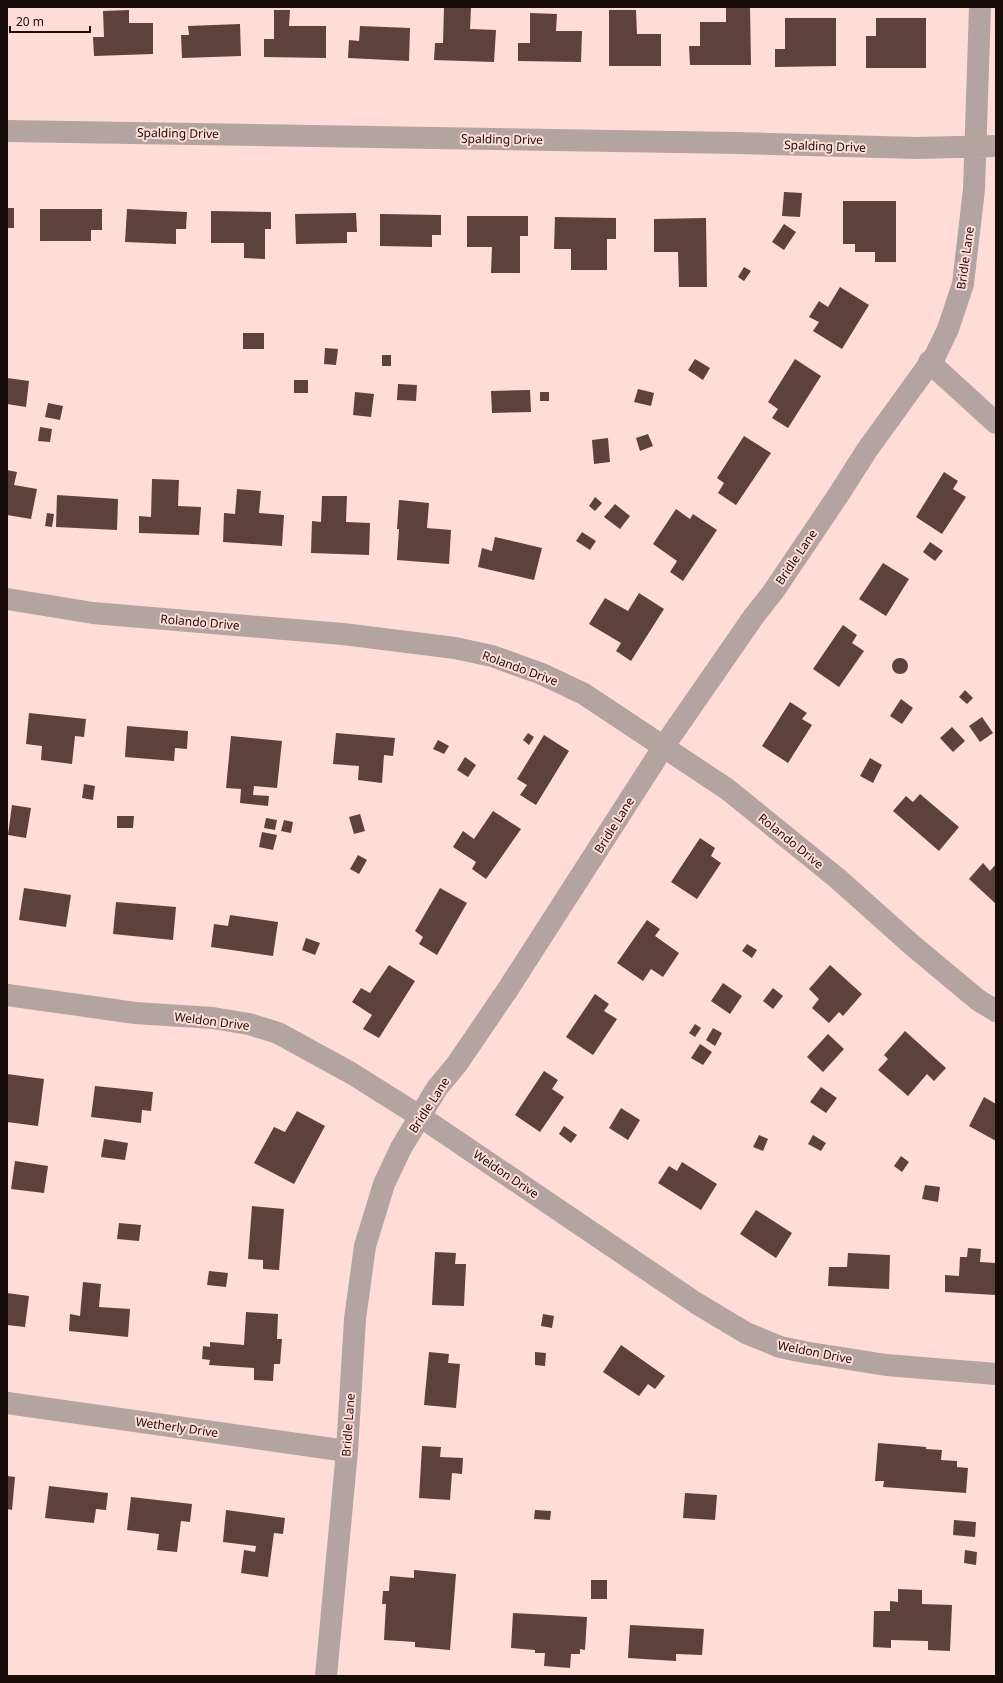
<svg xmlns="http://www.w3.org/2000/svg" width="1003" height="1683" viewBox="0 0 1003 1683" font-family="'Noto Sans',sans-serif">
<rect width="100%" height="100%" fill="#ffdcd5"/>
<!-- building -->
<path fill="#5d413b" d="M444,7H471L470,29L496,30L494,62L434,60L435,43H443Z
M726,7H750L751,65H690L689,46H700V22H726Z
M129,10V23H153V54L94,56L93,37H104L103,11Z
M274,10H290L289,26H326V58L264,57V39H274Z
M609,10H636L637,34H661V66H609Z
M530,13L557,14L556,31H582L581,62L518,61V43H530Z
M785,18H836V66L775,67V49H785Z
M876,18H926V68H866V36H876Z
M240,24L241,56L182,58L181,35H189L188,26Z
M360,26L410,28L409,61L348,58L349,40L359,41Z
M784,192L802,193L800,217L782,216Z
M843,201H896V262H875V252H855V244H843Z
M7,208H14V228H7Z
M40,209H102V230H91V241H40Z
M127,209L187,212L186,229H176V244L125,242Z
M211,211L271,212V229H265V259L244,258V243H211Z
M356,213L357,232H347V243L296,244L295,214Z
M380,214L441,215V235H432V247L380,246Z
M467,216H528V236H520V273H491L492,247H467Z
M555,217L616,218V239H607V270H571V249H554Z
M706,218L707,287H679L678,252H654V219Z
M784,224L796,232L784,250L772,242Z
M744,267L751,271L744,281L738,277Z
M840,287L869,305L842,349L813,331L819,322L809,317L819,301L828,307Z
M243,333H264V349H243Z
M325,348L338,349L336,365L324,364Z
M382,355H391V366H382Z
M695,359L710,368L703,380L688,370Z
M795,359L821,376L788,428L772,418L778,409L768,402Z
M7,378L29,381L26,407L7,404Z
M294,380H308V393H294Z
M398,384L417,385L416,401L397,400Z
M638,389L654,393L651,406L634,402Z
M530,390L531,412L492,413L491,391Z
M355,392L374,394L371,417L353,415Z
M540,392H549V401H540Z
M48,403L63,406L60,420L45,417Z
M40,427L52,429L50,442L38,441Z
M648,434L653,446L640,451L636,438Z
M744,436L771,453L736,505L718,493L724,483L717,478Z
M608,438L610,462L594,464L592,440Z
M7,470L17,472L14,485L37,489L31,519L7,515Z
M944,472L958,481L953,489L966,497L942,534L916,517Z
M152,479L179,480L178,506L201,507L199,535L139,533V516L151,517Z
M237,489L261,491L259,513L284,515L282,546L223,542L224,513L235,514Z
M57,495L118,499L117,530L56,527Z
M322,496H347L346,522L370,523L369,555L311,553L312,521L321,522Z
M595,497L602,503L595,511L589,506Z
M399,500L429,503L427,528L451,530L449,564L397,560L399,529H397Z
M615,504L630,516L620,529L604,517Z
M676,509L690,519L693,514L717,530L683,581L670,572L677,561L653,544Z
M47,513L54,514L52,527L45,526Z
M582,532L596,541L590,550L576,541Z
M495,537L542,548L534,580L478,567L482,548L492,551Z
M930,542L943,551L935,561L923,552Z
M883,563L909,579L886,616L859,599Z
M639,593L664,609L631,661L616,651L621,643L589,624L605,598L628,611Z
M843,625L857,635L852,643L864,651L839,687L813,669Z
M892 666a8 8 0 1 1 16 0a8 8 0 1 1-16 0Z
M965,690L973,698L967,704L959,697Z
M901,699L913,708L902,724L890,716Z
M790,702L807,713L802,719L812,725L788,763L762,746Z
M29,713L86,719L84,737L75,736L72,764L41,760L42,746L26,744Z
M982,717L993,733L980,742L969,726Z
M127,726L188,731L187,749L175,748L174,761L125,757Z
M952,727L965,741L953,752L940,738Z
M336,733L395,738L393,756L384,755L382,783L358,780L359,766L333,764Z
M528,733L534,737L529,745L523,740Z
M544,735L569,751L536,805L520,795L527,785L517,779Z
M231,736L282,741L277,788L254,786L253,795L269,796L268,806L240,803L241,789L226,788Z
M438,740L449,746L444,754L433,749Z
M465,757L476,765L468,777L457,770Z
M870,758L882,765L873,783L860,776Z
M84,784L95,786L93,800L82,798Z
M920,794L959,827L939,851L893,811L906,796L913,802Z
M12,805L31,808L26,838L8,835Z
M493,811L521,829L486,879L472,869L476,862L453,847L463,831L474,839Z
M360,814L365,831L354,834L349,817Z
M117,816H134L133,828H117Z
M266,818L277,820L275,830L264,828Z
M284,820L293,822L291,833L281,831Z
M262,832L277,835L273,850L259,847Z
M700,838L715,848L711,856L721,863L697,899L671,882Z
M358,855L367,860L359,874L350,869Z
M983,863L990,871L996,864V904L969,879Z
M24,888L71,895L66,927L19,920Z
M440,888L467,903L437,955L419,944L423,937L415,931Z
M116,902L176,907L173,940L113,934Z
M230,915L278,922L273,956L211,947L214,924L228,926Z
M647,920L660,929L655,936L679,953L663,977L651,969L643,981L617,963Z
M306,938L320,943L315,955L302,950Z
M747,944L757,950L752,958L742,951Z
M389,965L415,981L379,1038L363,1029L372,1015L352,1002L361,988L370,993Z
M830,965L862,994L843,1016L839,1012L829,1023L812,1008L819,999L809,989Z
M723,983L742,996L730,1014L711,1001Z
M773,988L783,996L773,1009L763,1001Z
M595,994L609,1004L604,1011L617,1019L593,1055L566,1037Z
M695,1024L701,1028L695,1037L689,1033Z
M713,1028L722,1033L715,1046L706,1040Z
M905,1031L946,1068L934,1081L927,1074L908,1096L878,1070L888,1059L884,1055Z
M828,1034L844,1049L823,1072L807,1057Z
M700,1044L712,1052L703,1065L691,1058Z
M544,1071L558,1080L552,1089L564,1097L540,1132L515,1115Z
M7,1074L44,1079L38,1126L7,1122Z
M95,1086L153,1092L151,1111L142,1110L141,1123L91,1117Z
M821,1087L837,1098L826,1113L810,1102Z
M984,1097L996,1104V1141L969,1126Z
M621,1108L640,1120L628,1140L609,1128Z
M297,1111L325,1126L294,1184L254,1163L274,1127L285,1132Z
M564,1126L577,1135L571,1143L559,1134Z
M759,1135L768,1139L763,1151L753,1147Z
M813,1135L826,1143L821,1151L808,1144Z
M104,1139L128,1143L125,1160L101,1157Z
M901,1156L909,1162L902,1172L894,1166Z
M15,1161L48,1166L44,1193L11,1189Z
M682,1162L717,1184L701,1210L658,1183L669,1166L677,1171Z
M925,1185L940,1187L938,1202L922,1199Z
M252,1206L284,1209L279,1270L263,1269V1260L248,1259Z
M756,1210L792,1233L776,1258L740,1234Z
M119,1223L141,1225L139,1241L117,1239Z
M968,1248L981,1249L980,1262L996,1263V1295L945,1292V1275L959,1276L960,1257H967Z
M435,1252L456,1253L455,1264H466L464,1306L432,1305Z
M848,1253L890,1255L889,1289L828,1286L829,1267H847Z
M209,1271L228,1273L226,1287L207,1285Z
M83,1282L101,1284L99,1307L130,1309L128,1337L69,1331L70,1314L80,1316Z
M7,1293L29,1296L25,1327L7,1325Z
M246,1312L278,1314L277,1339H282L280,1364H274L273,1381L254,1380V1368L209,1365L210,1360L202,1359L203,1346L210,1347V1342L244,1345Z
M543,1314L554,1316L552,1328L541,1326Z
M621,1345L665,1376L655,1389L648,1384L639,1396L603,1372Z
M429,1352L449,1354L448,1363L460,1364L456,1408L424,1405Z
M535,1352L546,1353L545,1366L535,1365Z
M878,1443L926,1447V1449L942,1450L941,1460L957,1461V1467L968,1468L966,1493L883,1487L884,1481H875Z
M422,1446L441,1447L440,1457L463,1458L462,1474L452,1473L450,1500L419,1498Z
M7,1476L15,1477L12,1510L7,1509Z
M49,1486L108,1493L106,1510L96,1509L94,1523L45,1518Z
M685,1493L717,1495L715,1520L683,1518Z
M131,1497L192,1504L190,1522L181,1521L177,1552L157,1550L159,1534L127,1530Z
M226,1510L285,1518L283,1534L274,1533L268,1577L241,1573L244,1550L255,1552L256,1546L223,1542Z
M535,1510L551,1511L550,1520L534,1519Z
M954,1520L976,1522L975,1537L953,1535Z
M965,1550L977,1552L976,1565L964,1563Z
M414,1570L456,1574L450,1650L415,1647V1642L384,1640L386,1604H382L383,1591H389L390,1576L414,1578Z
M591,1580H607V1599H591Z
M898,1589L922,1590V1604L952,1605L950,1651L928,1650V1641L891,1640V1648L873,1647L874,1611H890V1601L898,1602Z
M513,1613L587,1617L585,1650L580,1649V1654H571L570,1668L544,1666L545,1653H535V1650L511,1648Z
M630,1625L704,1629L702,1655L676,1654V1661L628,1658Z"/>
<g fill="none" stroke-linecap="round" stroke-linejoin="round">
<!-- street -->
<path stroke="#b3a4a1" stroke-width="22" d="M7,131L737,143L917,148L996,146
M929,362L996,423
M7,599L93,613L343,634L455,648L492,656L542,674L584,694L727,789L837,878L912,945L978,1000L996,1011
M7,995L135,1013L213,1018L249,1024L278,1033L351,1073L421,1117L696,1303L746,1333L780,1347L804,1352L886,1365L996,1374
M7,1403L347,1451
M326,1676L347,1451L355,1319L365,1246L384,1184L401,1148L437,1088L457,1064L508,989L664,746L754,616L773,592L839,494L867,450L935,356L948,329L963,284L974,189L980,7"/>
</g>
<g text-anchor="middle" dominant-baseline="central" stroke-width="4" stroke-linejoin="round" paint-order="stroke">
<!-- street labels -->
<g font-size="12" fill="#190d0b" stroke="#ffdcd5">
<text transform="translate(178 133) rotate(1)">Spalding Drive</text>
<text transform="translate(502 139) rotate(1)">Spalding Drive</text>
<text transform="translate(825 146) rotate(2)">Spalding Drive</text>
<text transform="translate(965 258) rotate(-82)">Bridle Lane</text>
<text transform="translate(796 557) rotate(-56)">Bridle Lane</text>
<text transform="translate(200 622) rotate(5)">Rolando Drive</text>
<text transform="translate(520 668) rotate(20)">Rolando Drive</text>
<text transform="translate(614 825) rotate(-58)">Bridle Lane</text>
<text transform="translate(791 841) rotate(39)">Rolando Drive</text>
<text transform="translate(212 1021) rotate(7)">Weldon Drive</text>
<text transform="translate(429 1105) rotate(-57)">Bridle Lane</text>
<text transform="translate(506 1174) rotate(34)">Weldon Drive</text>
<text transform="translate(815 1352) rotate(11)">Weldon Drive</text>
<text transform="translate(348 1425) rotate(-86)">Bridle Lane</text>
<text transform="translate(177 1427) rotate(8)">Wetherly Drive</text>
</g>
</g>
<!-- border -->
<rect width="1003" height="1683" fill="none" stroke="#190d0b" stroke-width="16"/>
<!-- scale -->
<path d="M10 26v6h80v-6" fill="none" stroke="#190d0b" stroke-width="2"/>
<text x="16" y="26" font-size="12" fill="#190d0b" stroke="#ffdcd5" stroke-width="3" paint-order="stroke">20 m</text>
</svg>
